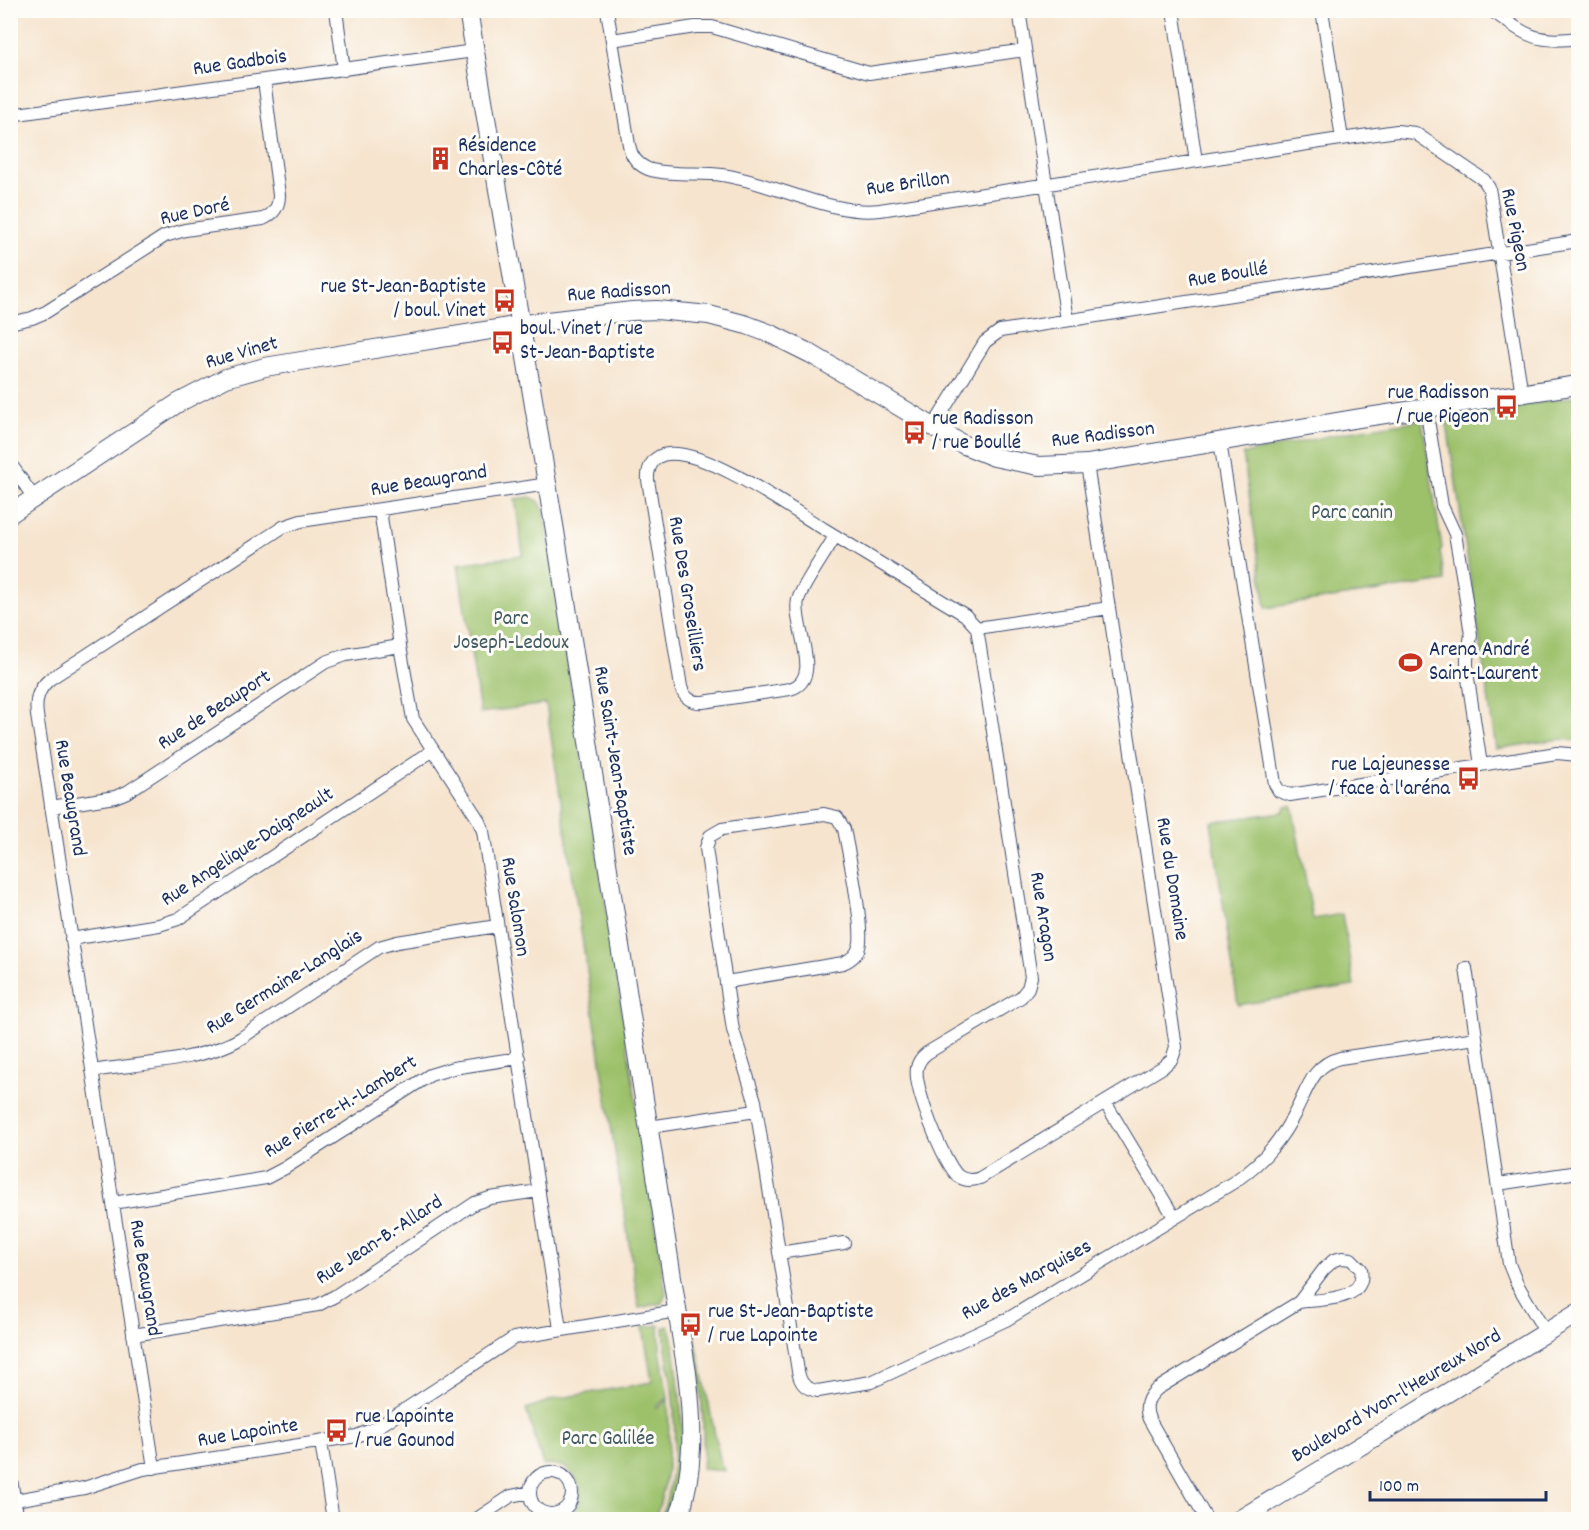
<svg xmlns="http://www.w3.org/2000/svg" width="1589" height="1530" viewBox="0 0 1589 1530" font-family="Dekko,sans-serif">
<rect width="100%" height="100%" fill="#fdfcf7"/>
<filter id="ink" filterUnits="userSpaceOnUse"><feTurbulence type="fractalNoise" baseFrequency=".0167" numOctaves="2"/><feDisplacementMap in="SourceGraphic" scale="12" xChannelSelector="R" yChannelSelector="G"/><feConvolveMatrix kernelMatrix="1 2 1 2 8 2 1 2 1" color-interpolation-filters="sRGB"/></filter>
<filter id="wash" filterUnits="userSpaceOnUse"><feTurbulence type="fractalNoise" baseFrequency=".008" numOctaves="4" result="noise"/><feDisplacementMap in="SourceGraphic" scale="24" xChannelSelector="R" yChannelSelector="G"/><feGaussianBlur stdDeviation="1.35" result="paint"/><feColorMatrix in="noise" values="0 0 0 0 0 0 0 0 0 0 0 0 0 0 0 0 0 1.4 0 .05"/><feComposite in="paint" operator="in"/></filter>
<g filter="url(#wash)">
<rect width="100%" height="100%" fill="#f6e4ce"/>
<!-- green -->
<path fill="#9cc16b" stroke="#5c7864" stroke-width="1.5" d="M1578,396V741L1561,739L1496,749L1446,417Z
M1422,420L1442,548L1440,551L1445,581L1266,608L1243,454L1357,430Z
M530,497L539,501L544,510L666,1293L662,1303L639,1308L546,704L480,713L458,564L523,555L515,499Z
M1292,806L1313,919L1342,914L1354,986L1238,1005L1211,822L1283,812L1285,807Z
M659,1325L660,1348L668,1398L656,1406L657,1408L668,1400C670,1445 670,1477 655,1519H566C595,1501 576,1458 543,1465L526,1409L555,1399L652,1382L643,1327Z
M668,1326L672,1334C681,1396 691,1459 669,1519L660,1520C676,1477 677,1432 672,1387C669,1367 665,1348 664,1327Z
M693,1337H695L721,1464L725,1471L702,1469C706,1424 700,1381 693,1337Z"/>
</g>
<g filter="url(#ink)">
<g fill="none" stroke-linecap="round" stroke-linejoin="round">
<defs>
<path id="street" d="M336,10L344,70
M607,10L629,145C631,156 638,165 648,169C670,176 700,172 722,175C772,182 832,216 880,210L1327,141L1397,131L1415,133L1484,180L1489,188L1522,394
M1019,10L1067,320
M1173,10L1196,161
M1322,10L1342,139
M1491,10C1526,35 1535,44 1578,38
M612,40L695,27H712L869,73L1025,50
M10,115L474,51
M10,323L32,318L46,312L165,236L185,230L263,219C274,214 279,207 279,195L264,80
M1426,408L1442,506L1455,534L1463,580L1471,635L1467,659V672L1481,765
M933,427L985,342L1000,331L1578,241
M1220,442L1275,784L1279,791L1290,795L1557,753L1578,755
M10,463L34,498
M380,510L400,646L413,719L478,819L483,831L560,1329
M835,536C827,551 802,586 798,600C792,625 825,679 790,689L703,702C692,703 684,698 681,687L648,480C647,467 654,455 668,454C708,450 788,507 824,529C871,558 918,586 965,615L977,628L1109,608
M977,628L1031,977L1028,988L1021,997L927,1053C922,1057 918,1062 917,1068C913,1087 944,1163 958,1176C965,1181 972,1181 980,1178L1163,1067L1172,1059L1176,1047L1087,464
M51,807L115,797L127,792L326,662L346,655L400,646
M71,939L159,925L178,919L432,751
M1466,968L1509,1264L1517,1284L1546,1333
M726,982L843,963C850,960 857,955 859,947C865,930 848,850 844,829L837,817L824,814L722,829L710,836L706,848L733,1030L755,1101L798,1371C800,1383 805,1389 818,1391L871,1382L1006,1320L1234,1182C1248,1172 1261,1162 1272,1148C1282,1136 1290,1123 1297,1109C1308,1087 1314,1064 1340,1058L1476,1038
M92,1071C135,1064 204,1061 241,1038L379,947L397,942L497,926
M1105,1102L1174,1217
M649,1127L756,1111
M1498,1184L1578,1172
M113,1203L266,1178L285,1168L430,1075L453,1068L519,1058
M779,1253L844,1243
M133,1335L318,1305L335,1296L475,1203L490,1198L539,1191
M321,1442L333,1520
M154,1468L37,715C35,700 38,689 50,679L283,527L301,521L548,484
M530 1493a21 21 0 1 1 42 0a21 21 0 1 1-42 0Z
M10,1474L18,1520
M15,1500L84,1488L143,1469L357,1436L378,1427L514,1338L677,1311
M475,1520L511,1496L530,1492
M1207,1520L1149,1419C1144,1407 1147,1398 1157,1389L1299,1302L1324,1269L1334,1260L1342,1258L1351,1259L1361,1269C1367,1302 1321,1299 1299,1302"/>
<path id="secondary" d="M468,10L555,531L687,1373C693,1422 695,1471 678,1520
M10,514L178,403L226,378L265,367L539,322L632,311L657,310L709,315L747,325L771,334L811,354L962,444L994,457L1039,466L1087,464L1360,418L1578,385
M1239,1520L1578,1313"/>
</defs>
<!-- street casing -->
<use href="#street" stroke="#3c4a6f" stroke-width="14"/>
<!-- secondary casing -->
<use href="#secondary" stroke="#3c4a6f" stroke-width="20"/>
<!-- street -->
<use href="#street" stroke="#fff" stroke-width="12"/>
<!-- secondary -->
<use href="#secondary" stroke="#fff" stroke-width="18"/>
</g>
</g>
<!-- icons -->
<defs>
<symbol id="building-bare" viewBox="-9 -9 18 18"><path d="M-4-6H4V6H1V3H-1V6H-4ZM-2.5-4.3h1.7v1.8h-1.7ZM.8-4.3h1.7v1.8H.8ZM-2.5-1h1.7V.8h-1.7ZM.8-1h1.7V.8H.8Z" fill="#c8321e" stroke="#fdfcf7" stroke-width="2.5" paint-order="stroke"/></symbol>
<symbol id="bus-bare" viewBox="-9 -9 18 18"><path d="M-5-6H5V4H4V6H2V4H-2V6H-4V4H-5ZM-3.5-4V0h7V-4ZM-3.5 1.2v1.5H-2V1.2ZM2 1.2v1.5H3.5V1.2Z" fill="#c8321e" stroke="#fdfcf7" stroke-width="2.5" paint-order="stroke"/></symbol>
<symbol id="stadium-bare" viewBox="-9 -9 18 18"><path d="M0-5a6.5 5 0 1 0 0 10a6.5 5 0 1 0 0-10ZM-3.5-1.8h7v3.6h-7Z" fill="#c8321e" stroke="#fdfcf7" stroke-width="2.5" paint-order="stroke"/></symbol>
</defs>
<g fill-rule="evenodd">
<use href="#building-bare" x="424" y="142" width="33" height="33"/>
<use href="#bus-bare" x="488" y="284" width="33" height="33"/>
<use href="#bus-bare" x="486" y="326" width="33" height="33"/>
<use href="#bus-bare" x="1490" y="390" width="33" height="33"/>
<use href="#bus-bare" x="898" y="416" width="33" height="33"/>
<use href="#stadium-bare" x="1394" y="646" width="33" height="33"/>
<use href="#bus-bare" x="1452" y="762" width="33" height="33"/>
<use href="#bus-bare" x="674" y="1308" width="33" height="33"/>
<use href="#bus-bare" x="320" y="1414" width="33" height="33"/>
</g>
<g text-anchor="middle" dominant-baseline="central" stroke-width="6" stroke-linejoin="round" paint-order="stroke">
<!-- street labels -->
<g font-size="21" fill="#1b2f5e" stroke="#fdfcf7">
<text transform="translate(240 64) rotate(-8)">Rue Gadbois</text>
<text transform="translate(908 185) rotate(-8)">Rue Brillon</text>
<text transform="translate(195 213) rotate(-12)">Rue Doré</text>
<text transform="translate(1514 230) rotate(79)">Rue Pigeon</text>
<text transform="translate(1228 276) rotate(-9)">Rue Boullé</text>
<text transform="translate(619 293) rotate(-4)">Rue Radisson</text>
<text transform="translate(242 354) rotate(-16)">Rue Vinet</text>
<text transform="translate(1103 436) rotate(-7)">Rue Radisson</text>
<text transform="translate(429 482) rotate(-9)">Rue Beaugrand</text>
<text transform="translate(686 594) rotate(81)">Rue Des Groseilliers</text>
<text transform="translate(215 711) rotate(-33)">Rue de Beauport</text>
<text transform="translate(614 761) rotate(81)">Rue Saint-Jean-Baptiste</text>
<text transform="translate(69 798) rotate(81)">Rue Beaugrand</text>
<text transform="translate(248 848) rotate(-33)">Rue Angelique-Daigneault</text>
<text transform="translate(1171 879) rotate(81)">Rue du Domaine</text>
<text transform="translate(514 907) rotate(81)">Rue Salomon</text>
<text transform="translate(1042 917) rotate(81)">Rue Aragon</text>
<text transform="translate(285 983) rotate(-32)">Rue Germaine-Langlais</text>
<text transform="translate(341 1108) rotate(-32)">Rue Pierre-H.-Lambert</text>
<text transform="translate(380 1241) rotate(-33)">Rue Jean-B.-Allard</text>
<text transform="translate(144 1278) rotate(81)">Rue Beaugrand</text>
<text transform="translate(1027 1281) rotate(-29)">Rue des Marquises</text>
<text transform="translate(1397 1397) rotate(-31)">Boulevard Yvon-l'Heureux Nord</text>
<text transform="translate(248 1434) rotate(-9)">Rue Lapointe</text>
</g>
<!-- poi labels -->
<g font-size="21" fill="#1b2f5e" stroke="#fdfcf7" text-anchor="start">
<text x="458" y="147">Résidence<tspan x="458" dy="24">Charles-Côté</tspan></text>
<text x="486" y="288" text-anchor="end">rue St-Jean-Baptiste<tspan x="486" dy="24">/ boul. Vinet</tspan></text>
<text x="520" y="330">boul. Vinet / rue<tspan x="520" dy="24">St-Jean-Baptiste</tspan></text>
<text x="1489" y="394" text-anchor="end">rue Radisson<tspan x="1489" dy="24">/ rue Pigeon</tspan></text>
<text x="932" y="420">rue Radisson<tspan x="932" dy="24">/ rue Boullé</tspan></text>
<text x="1429" y="651">Arena André<tspan x="1429" dy="24">Saint-Laurent</tspan></text>
<text x="1450" y="766" text-anchor="end">rue Lajeunesse<tspan x="1450" dy="24">/ face à l'aréna</tspan></text>
<text x="708" y="1313">rue St-Jean-Baptiste<tspan x="708" dy="24">/ rue Lapointe</tspan></text>
<text x="355" y="1418">rue Lapointe<tspan x="355" dy="24">/ rue Gounod</tspan></text>
</g>
<!-- park labels -->
<g font-size="21" fill="#425b62" stroke="#fdfcf7">
<text x="1352" y="514">Parc canin</text>
<text x="511" y="620">Parc<tspan x="511" dy="24">Joseph-Ledoux</tspan></text>
<text x="608" y="1440">Parc Galilée</text>
</g>
</g>
<!-- margin -->
<rect width="1589" height="1530" fill="none" stroke="#fdfcf7" stroke-width="36"/>
<!-- scale -->
<path d="M1370 1491v9h176v-9" fill="none" stroke="#1b2f5e" stroke-width="3"/>
<text x="1379" y="1491" font-size="18" fill="#1b2f5e" stroke="#fdfcf7" stroke-width="4.5" paint-order="stroke">100 m</text>
</svg>
